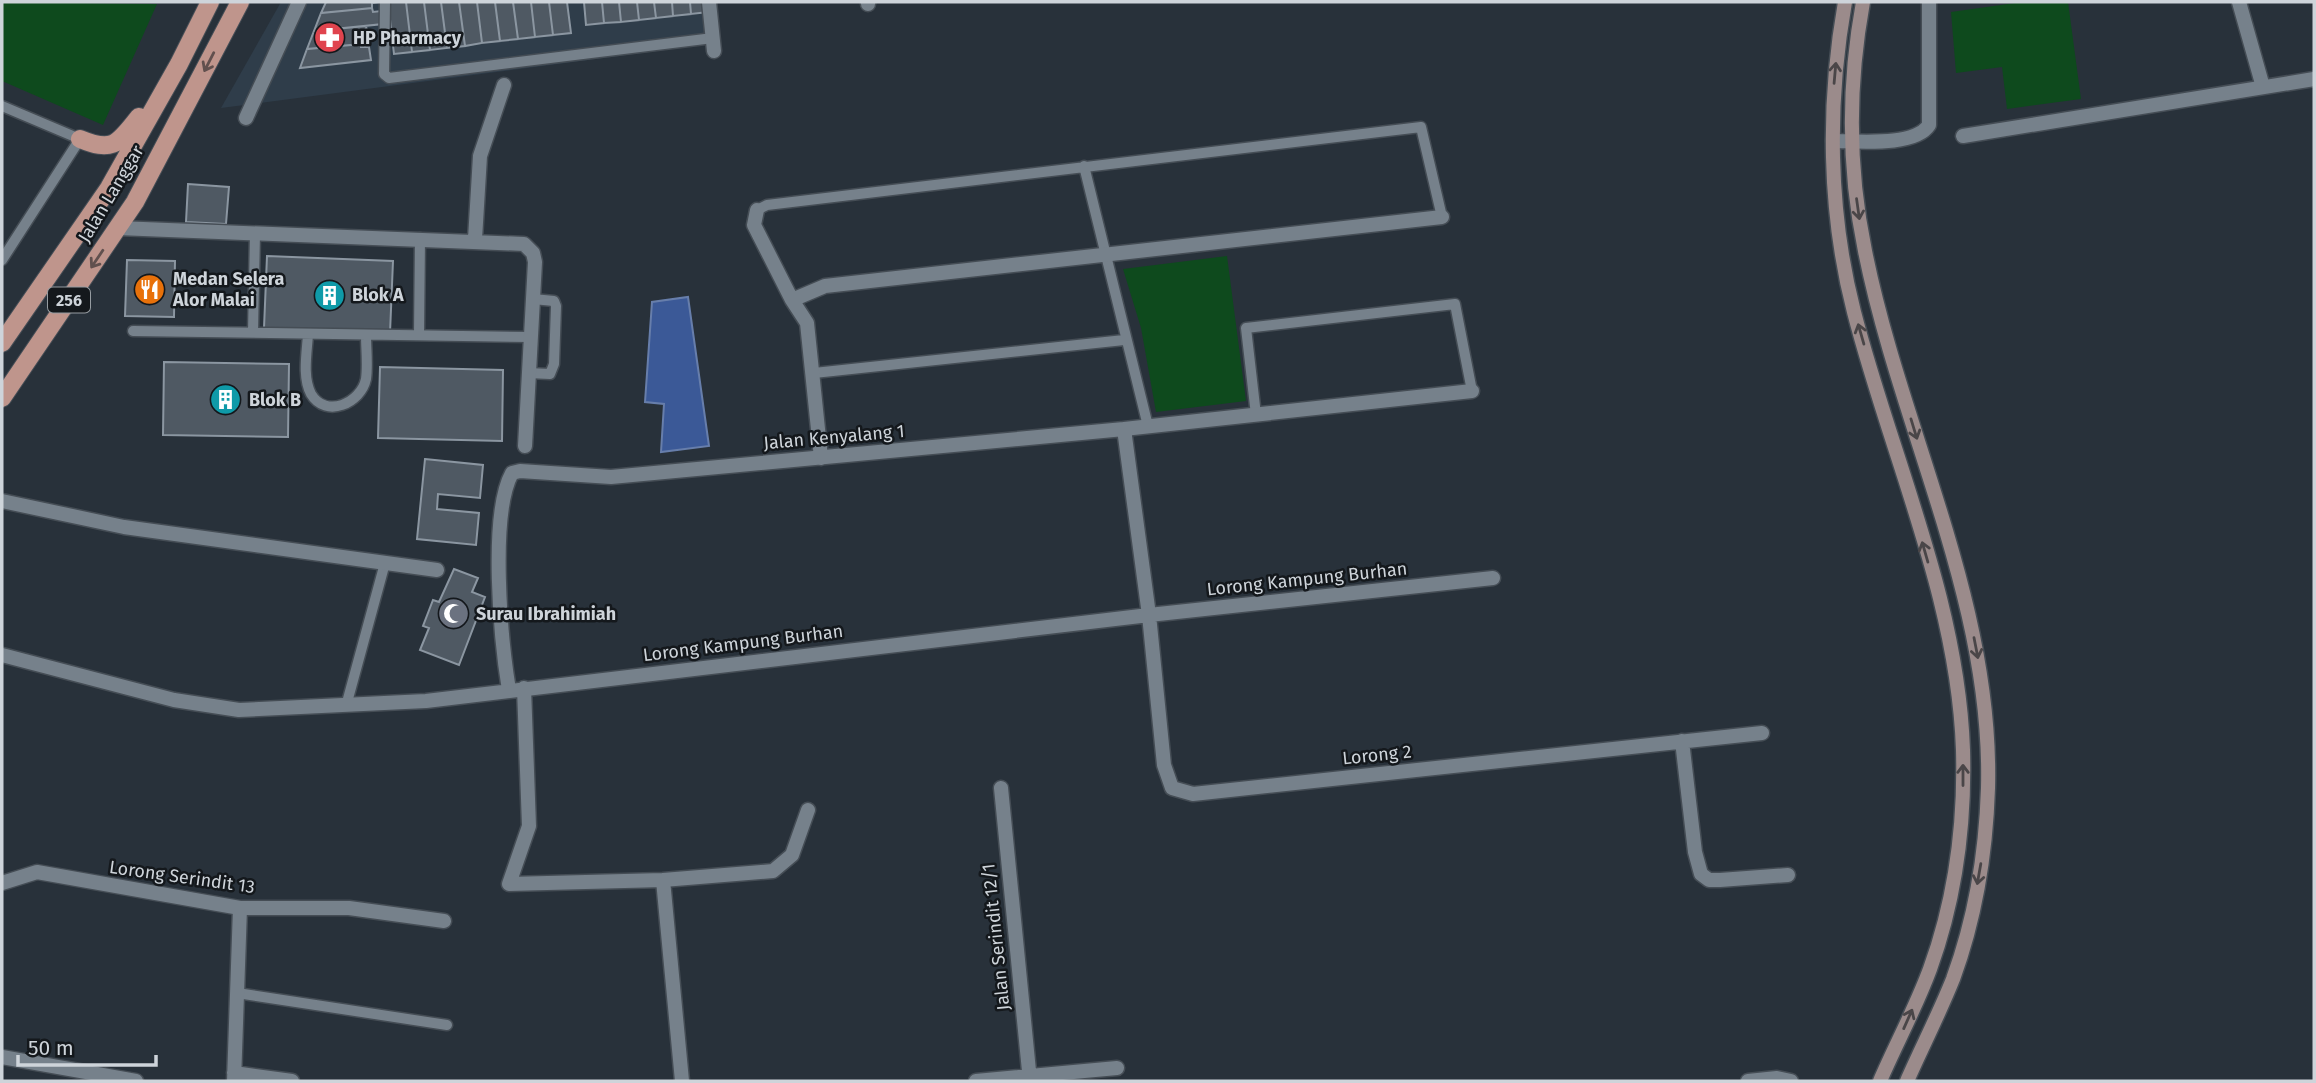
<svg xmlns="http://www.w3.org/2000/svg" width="2316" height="1083" viewBox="0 0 2316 1083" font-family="'Fira Sans',sans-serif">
<rect width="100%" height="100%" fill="#28313a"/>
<!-- built -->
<path fill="#2f3d4a" d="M281,2H715L719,43L221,108Z"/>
<!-- green -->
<path fill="#0e4a1d" d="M2,2L157,4L103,125L2,81Z
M2022,2H2068L2081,99L2007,109L2002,67L1956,73L1951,12Z
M1227,256L1246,401L1156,412L1141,328L1123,269Z"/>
<!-- water -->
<path fill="#3b5997" stroke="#677eab" stroke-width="2" d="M688,297L709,446L661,452L664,404L645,402L652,302Z"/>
<!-- building -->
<path fill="#4f5963" stroke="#8b96a1" stroke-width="2" d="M326,2H379L372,3V8L321,13Z
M388,2H406L412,52L394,54Z
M406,2H424L430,50L412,52Z
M424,2H441L447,48L430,50Z
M441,2H459L465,46L447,48Z
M459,2H477L482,43L465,46Z
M477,2H495L500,41L482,43Z
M495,2H513L518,39L500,41Z
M513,2H531L535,37L518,39Z
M531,2H549L553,35L535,37Z
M549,2H567L571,33L553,35Z
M584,2H602L604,23L586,25Z
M602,2H619L621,22L604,23Z
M619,2H637L639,20L621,22Z
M637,2H654L656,18L639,20Z
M654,2H672L673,16L656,18Z
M672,2H690L691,14L673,16Z
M690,2H707L708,12L691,14Z
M372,8L373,12L381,11L383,24L314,31L321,13Z
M366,26L368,37L360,38L361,44L307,49L314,31Z
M361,44V47H369L371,60L300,68L307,49Z
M188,184L229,187L226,224L186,222Z
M267,256L393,261L390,333L264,328Z
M127,260L175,261L174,317L125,316Z
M164,362L289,364L288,437L163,435Z
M380,367L503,370L502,441L378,438Z
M425,459L483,465L480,498L438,494L437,509L479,513L476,545L417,539Z
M454,569L478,578L472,592L485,597L459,665L420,650L429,628L423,626L433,600L439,602Z"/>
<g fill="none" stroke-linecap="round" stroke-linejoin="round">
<defs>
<path id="lane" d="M385,2L384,74L389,78L713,38
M2,106L80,139L2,260
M1084,166L1148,426
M757,210L767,205L1421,127L1442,217
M133,331L531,337
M253,332L255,233
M308,334C307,352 302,377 311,394C326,419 361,403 366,379C368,365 366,349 366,335
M419,334L420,238
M528,373L550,374L554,364L556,306L554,301L533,299
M814,373L1124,340
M1256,415L1246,328L1455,304L1472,391
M346,706L385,563
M237,993L447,1025"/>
<path id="street" d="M709,2L714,51
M868,2V4
M2239,2L2263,87
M246,118L299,2
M1963,136L2314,79
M1833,141C1857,141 1915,147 1929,125V2
M757,210L754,225L792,300L807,323L821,458
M118,228L524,244L533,253L535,262L525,446
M475,239L480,156L504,85
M792,300L825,286L1442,217
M1124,429L1149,615L1164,765L1172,788L1193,794L1762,733
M2,501L124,527L437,570
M2,655L174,700L239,710L426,701L1149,615L1493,578
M524,688L529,826L509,884L663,880L682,1081
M509,690C501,642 489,515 512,473L520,471L611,477L1124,429L1472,391
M1682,741L1695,852L1701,874L1709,880H1720L1788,875
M1001,788L1030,1081
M663,880L773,871L792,855L808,810
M2,883L37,872L240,908H349L444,921
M2,1057L136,1081
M234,1073L292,1081
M234,1081L240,908
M976,1081L1117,1068
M1748,1081L1777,1078L1791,1081"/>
<path id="secondary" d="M1845,2C1827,104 1828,211 1854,312C1891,456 1958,599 1963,750C1965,823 1955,900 1930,969C1916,1007 1896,1044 1880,1081
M1863,2C1848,84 1848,169 1865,251C1901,431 1993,601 1988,788C1986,852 1975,919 1953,979C1939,1014 1922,1047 1907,1081"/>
<path id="primary" d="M80,139C114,153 118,143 139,117
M2,343L109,188L179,64L210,2
M2,398L135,202L240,2"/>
</defs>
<!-- lane casing -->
<use href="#lane" stroke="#454d55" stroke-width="13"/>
<!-- street casing -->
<use href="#street" stroke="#454d55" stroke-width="17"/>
<!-- secondary casing -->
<use href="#secondary" stroke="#454d55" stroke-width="17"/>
<!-- primary casing -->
<use href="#primary" stroke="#454d55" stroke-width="20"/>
<!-- lane -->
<use href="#lane" stroke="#76818b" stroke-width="10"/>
<!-- street -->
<use href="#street" stroke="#76818b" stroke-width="14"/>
<!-- secondary -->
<use href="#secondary" stroke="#9b8b8b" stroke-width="14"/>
<!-- primary -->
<use href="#primary" stroke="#bf958c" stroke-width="18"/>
</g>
<!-- one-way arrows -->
<defs><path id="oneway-shaft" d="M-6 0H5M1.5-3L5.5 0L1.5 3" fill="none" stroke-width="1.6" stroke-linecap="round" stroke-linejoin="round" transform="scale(1.75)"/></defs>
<g stroke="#61504e">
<use href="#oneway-shaft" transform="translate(209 62) rotate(117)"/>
<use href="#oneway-shaft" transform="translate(97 259) rotate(124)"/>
</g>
<g stroke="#4a4648">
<use href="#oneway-shaft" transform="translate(1835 73) rotate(-85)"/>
<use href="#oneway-shaft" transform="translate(1858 209) rotate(82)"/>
<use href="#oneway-shaft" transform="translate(1861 334) rotate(-106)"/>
<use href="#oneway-shaft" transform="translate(1914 429) rotate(73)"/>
<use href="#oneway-shaft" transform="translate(1925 552) rotate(-106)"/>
<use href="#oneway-shaft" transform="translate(1976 648) rotate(79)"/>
<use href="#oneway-shaft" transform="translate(1963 775) rotate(-90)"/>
<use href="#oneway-shaft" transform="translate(1979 874) rotate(100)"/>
<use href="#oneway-shaft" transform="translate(1908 1019) rotate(-66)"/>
</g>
<!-- icons -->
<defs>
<symbol id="pharmacy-disc" viewBox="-11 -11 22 22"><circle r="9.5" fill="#e0444e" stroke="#14181c"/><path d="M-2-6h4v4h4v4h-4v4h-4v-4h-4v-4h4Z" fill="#fff"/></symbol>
<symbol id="restaurant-disc" viewBox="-11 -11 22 22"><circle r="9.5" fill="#e8710a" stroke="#14181c"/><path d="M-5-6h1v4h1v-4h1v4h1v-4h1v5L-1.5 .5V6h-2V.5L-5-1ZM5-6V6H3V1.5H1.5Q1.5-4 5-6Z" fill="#fff"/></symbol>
<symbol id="building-disc" viewBox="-11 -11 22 22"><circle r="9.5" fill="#0f9aa8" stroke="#14181c"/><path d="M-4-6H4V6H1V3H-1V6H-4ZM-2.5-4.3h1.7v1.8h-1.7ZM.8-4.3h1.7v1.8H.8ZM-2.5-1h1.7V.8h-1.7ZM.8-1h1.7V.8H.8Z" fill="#fff"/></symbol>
<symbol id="mosque-disc" viewBox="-11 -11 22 22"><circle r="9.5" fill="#6b7280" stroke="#14181c"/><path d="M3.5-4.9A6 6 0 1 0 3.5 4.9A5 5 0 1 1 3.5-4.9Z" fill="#fff"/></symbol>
</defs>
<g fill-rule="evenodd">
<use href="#pharmacy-disc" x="312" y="20" width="35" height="35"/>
<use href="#restaurant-disc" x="132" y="272" width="35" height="35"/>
<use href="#building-disc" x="312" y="278" width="35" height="35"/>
<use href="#building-disc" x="208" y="382" width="35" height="35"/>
<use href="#mosque-disc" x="436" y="596" width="35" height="35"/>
</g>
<g text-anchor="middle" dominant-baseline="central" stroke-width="5" stroke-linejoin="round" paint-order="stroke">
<!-- shield labels -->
<rect fill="#14181c" stroke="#969ca1" stroke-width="2" x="48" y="287.5" width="42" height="25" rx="5"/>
<g font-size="16" font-weight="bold" fill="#ced4da">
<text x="69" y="300">256</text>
</g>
<!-- poi labels -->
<g font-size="18" font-weight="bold" fill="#ced4da" stroke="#14181c" text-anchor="start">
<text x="353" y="38">HP Pharmacy</text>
<text x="173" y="279">Medan Selera<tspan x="173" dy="21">Alor Malai</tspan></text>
<text x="352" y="295">Blok A</text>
<text x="249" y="400">Blok B</text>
<text x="476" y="614">Surau Ibrahimiah</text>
</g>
<!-- street labels -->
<g font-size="18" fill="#ced4da" stroke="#14181c">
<text transform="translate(111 194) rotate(-59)">Jalan Langgar</text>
<text transform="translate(834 437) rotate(-5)">Jalan Kenyalang 1</text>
<text transform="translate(1307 579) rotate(-6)">Lorong Kampung Burhan</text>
<text transform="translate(743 643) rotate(-7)">Lorong Kampung Burhan</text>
<text transform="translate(1377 755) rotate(-6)">Lorong 2</text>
<text transform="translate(182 877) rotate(8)">Lorong Serindit 13</text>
<text transform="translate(996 937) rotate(-96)">Jalan Serindit 12/1</text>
</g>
</g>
<!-- border -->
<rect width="2316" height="1083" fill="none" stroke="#ced4da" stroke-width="7"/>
<!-- scale -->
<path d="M18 1055v10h138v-10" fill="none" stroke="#ced4da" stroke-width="3.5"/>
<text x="28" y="1055" font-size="21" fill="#ced4da" stroke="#14181c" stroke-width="5" paint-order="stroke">50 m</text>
</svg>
